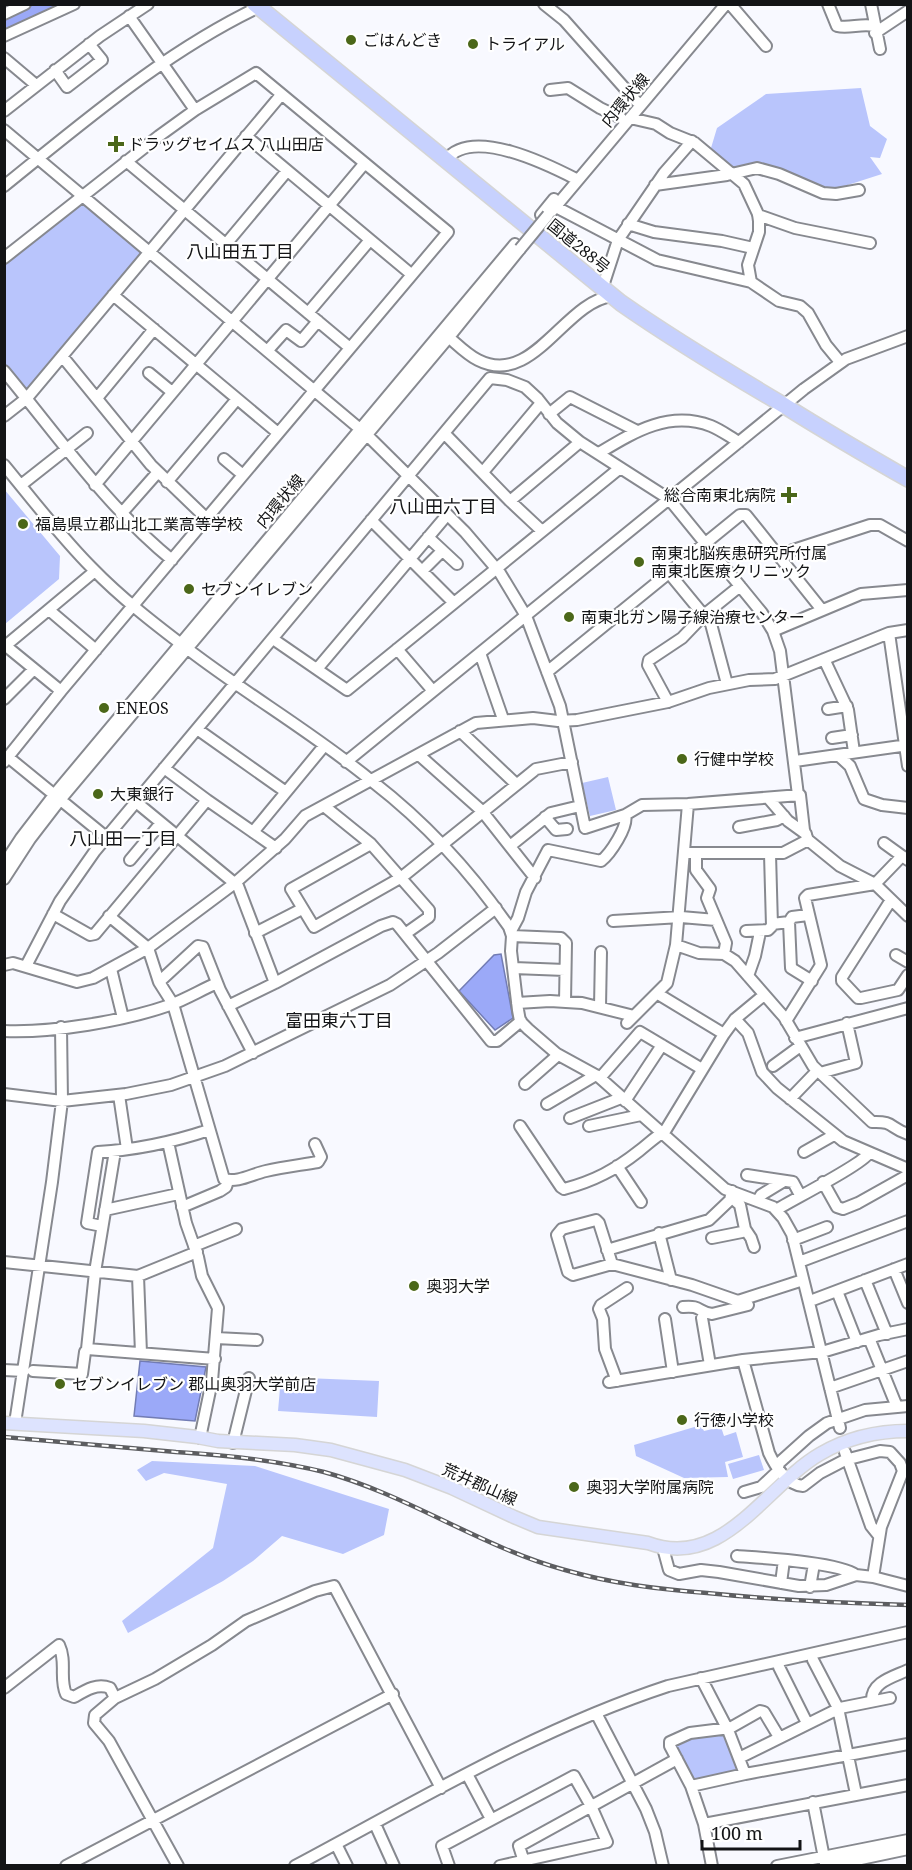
<svg xmlns="http://www.w3.org/2000/svg" width="912" height="1870" viewBox="0 0 912 1870" font-family="'Noto Serif','Noto Sans JP',serif">
<rect width="100%" height="100%" fill="#f8f9ff"/>
<!-- green -->
<path fill="#b9c5fc" d="M861,88L870,126L887,139L880,158L870,157L882,174L829,191L763,164L733,167L711,148L717,128L766,94Z
M81,201L145,254L26,392L5,365V262Z
M4,489L60,556L59,579L5,624Z
M608,777L616,810L590,816L582,783Z
M281,1377L379,1381L377,1417L278,1411Z
M701,1425L704,1431L721,1427L724,1436L736,1432L743,1457L725,1462L728,1477L684,1478L636,1456L634,1445Z
M759,1455L764,1470L733,1479L728,1464Z
M152,1461L255,1466L389,1509L384,1535L343,1554L282,1536L253,1561L223,1581L128,1633L122,1621L213,1548L227,1484L164,1473L146,1481L137,1470Z
M726,1734L741,1770L695,1783L673,1745L691,1736Z"/>
<!-- water -->
<path fill="#9ba9f8" stroke="#727cb4" stroke-width="1.5" d="M501,954L513,1018L495,1030L459,991L494,955Z
M140,1361L206,1367L195,1421L134,1416Z"/>
<g fill="none" stroke-linecap="round" stroke-linejoin="round">
<!-- river -->
<path stroke="#9ba9f8" stroke-width="12" d="M4,25L49,4"/>
<defs>
<path id="minor" d="M544,4L564,20L636,101
M730,4L766,46
M828,4L837,26C849,29 861,23 874,26
M871,4L880,49
M4,14L25,4
M129,16L195,110
M875,33L908,11
M4,36L74,4
M4,58L36,85
M55,70L67,87L102,60L89,44
M550,90L568,88L600,108L621,118
M4,111L100,36L148,4
M630,118L656,124L670,133L695,143L744,184L758,214L759,221V232L748,265L751,282
M4,130L366,434L465,532L500,573L526,616L560,706L585,828L625,815L642,805L688,804L800,795L804,830L808,840L840,866L875,884L908,916
M246,136L411,274
M446,160C472,126 549,165 578,180
M126,161L350,348
M655,185L727,175L757,168L779,174L823,193L836,194L859,190
M4,186C86,120 167,50 263,5
M556,207L657,260L751,282L779,301L800,306L808,313L826,345L840,362
M552,211L726,4
M541,215L554,199
M758,215L795,228L870,243
M628,224L654,232L722,241L753,248
M226,244L287,171
M4,258L159,136L195,110L256,73L448,232L61,691L4,762
M604,283L618,240L664,173L692,141
M113,295L278,433
M308,313L370,240
M445,334C456,343 466,354 478,360C533,388 564,302 612,296
M268,350L286,330L301,341L318,321
M62,356L151,465L207,519
M4,371C58,436 106,506 172,560
M149,373L172,392
M97,398L154,329
M549,414L570,397L637,431
M4,416L27,398L281,95
M444,433L510,501L542,531
M599,453C634,432 669,410 711,426C721,430 730,437 739,442
M224,459L243,475
M4,465C33,500 60,536 92,568C121,598 156,625 189,650C249,696 315,734 373,782C426,823 471,872 509,927L512,936L511,951L518,1010L520,1021L528,1029L557,1054L599,1077L725,1189L773,1207L783,1218L792,1234L840,1428
M483,472L541,403
M167,482L237,399
M21,485L87,433
M95,485L364,164
M510,501L580,442
M121,514L158,472
M371,520L454,603
M428,537L457,564
M422,571L442,551
M669,573L711,624L727,684
M49,610L96,650
M822,610L778,555L870,525H880L908,541
M773,631L861,594L908,590
M889,633L908,766
M273,639L347,690L620,468
M6,646L61,691
M4,647L95,571
M397,649L433,691
M480,653L503,719
M824,659L848,710L854,752
M317,669L447,515
M547,672L740,515H746L778,555
M4,699L34,669
M668,702L648,665L649,660L682,638L704,615L740,586
M828,709L847,706
M197,729L286,792
M460,731L516,784
M832,738L852,735
M419,755L482,811L535,878
M838,755L850,766L864,799L882,805L908,808
M8,757L106,837
M795,761L908,745
M346,762L804,389L846,359L908,336
M164,768L207,800L276,848
M769,799L788,821L806,834
M136,802L238,886L275,983
M688,804L676,945L699,953L724,954L735,961L784,1017L813,1066L872,1122C895,1121 889,1128 908,1134
M324,806L371,844L429,910V917L405,934
M545,817L556,830L567,829
M739,827L777,820L784,816
M253,832L324,746
M884,843L902,856
M371,844L291,889L314,927L402,877L536,769L572,762
M510,846L551,813L580,806
M684,853H783L808,840
M696,853V870L710,889L707,898L726,943L724,954
M130,860L161,823
M4,864L21,838L54,795L515,244
M4,879L30,839L60,800L449,337L520,249
M891,900L842,977V981L858,998H861L898,990L908,975
M53,914L90,935L95,934L207,800
M109,916L148,948L159,982L198,946L203,947L220,990L253,1053
M613,921L681,917L716,920
M789,922L791,968L812,981
M772,924L789,922L792,917L808,915
M511,931L518,918L526,892L548,850L601,861C610,854 629,826 625,815
M746,931L768,930L772,926L770,854
M255,933L302,909
M512,936L561,938L566,943L565,1002
M896,955L908,962
M4,965L13,963L77,982L93,978L148,948L235,883L285,839L305,816L476,723L533,718L558,721L577,720L668,702L709,688L749,680L775,679L889,633L908,630
M26,966L60,901L95,851L490,378L507,380L525,387L538,399L557,423L580,442L669,499L762,613L773,631L780,651L798,795
M514,968L565,970
M111,969L123,1018
M748,976L755,956L760,932
M159,982L173,1004L224,1179C238,1183 252,1174 266,1171C283,1167 301,1165 318,1162L321,1157L315,1144
M658,994L724,1034
M517,1003L550,1001L582,1003L634,1016
M228,1006L275,983L381,926L393,922L397,924L491,1041H497L521,1021
M600,1007L601,952
M735,1019L748,1033L762,1072L777,1088L843,1141L908,1169
M786,1021L821,965L805,898L808,895L875,884L902,856L908,860
M627,1023L667,983L676,945
M4,1031C53,1033 124,1021 170,1005C186,999 201,990 217,983
M795,1038L908,1008
M773,1066L799,1047
M820,1073L856,1063L847,1023
M600,1078L640,1032L702,1069
M525,1084L558,1055
M4,1094L62,1101L126,1094L171,1085L225,1066L390,985L438,953L496,908
M119,1095L127,1149
M790,1099L817,1071
M625,1101L662,1045
M547,1104L596,1075
M570,1118L621,1098
M520,1126L561,1187L564,1189C594,1181 615,1170 639,1151C648,1144 655,1137 665,1131L724,1034L735,1019L764,995
M589,1126L641,1115
M168,1142L186,1223L198,1257L202,1276L218,1308L212,1381L200,1438
M804,1152L834,1135
M617,1166L641,1202
M747,1175L793,1182L800,1195
M823,1182L837,1207L843,1209L858,1203L908,1175
M758,1200L761,1195L784,1181
M182,1207L220,1191L226,1187L228,1181
M105,1210L178,1194
M776,1210C792,1200 863,1164 869,1153
M102,1226L87,1223L98,1152C135,1150 173,1142 209,1130
M745,1229L751,1238L754,1247
M659,1233L671,1280
M712,1238L742,1232L745,1229L740,1205L731,1197
M793,1240L827,1227
M194,1246L236,1229
M607,1250L709,1220L730,1200L732,1191
M4,1262L138,1276L197,1252
M799,1262L908,1221
M612,1264L599,1223L596,1220L562,1229L557,1235L568,1272L573,1275L612,1264L692,1285L738,1301L803,1280
M894,1269L908,1303
M138,1276L141,1353
M865,1280L887,1334
M837,1291L857,1342
M810,1301L908,1264
M683,1307C701,1305 698,1312 712,1314L748,1305
M702,1318L710,1365
M665,1319L673,1372
M216,1338L257,1340
M869,1338L897,1407
M87,1349L215,1359
M743,1360L769,1453C775,1466 787,1485 803,1486L820,1473L845,1460L880,1451L890,1452L900,1463L903,1471L881,1527L873,1577
M4,1370L24,1371
M33,1371L82,1374L85,1352L87,1349L95,1272L115,1151
M617,1381L605,1349L603,1319L599,1309L601,1305L627,1288
M609,1382L743,1360L822,1352L879,1335L908,1329
M830,1388L908,1361
M15,1423L52,1182L62,1101L61,1027
M233,1443L249,1378
M845,1452L871,1526L879,1536
M744,1492L761,1487L777,1472L779,1463L809,1436L827,1423L865,1410L908,1406
M663,1548L669,1570L679,1574L701,1570L719,1572L799,1586L826,1585L856,1575L873,1577L908,1586
M737,1556C762,1558 838,1562 856,1575
M781,1583L784,1560
M810,1587L814,1564
M813,1660L838,1708L856,1794
M779,1667L807,1723
M701,1678L728,1730L745,1774L908,1744
M4,1688L59,1645C67,1662 59,1678 66,1694L74,1697C86,1690 97,1683 110,1688L115,1698
M872,1701C871,1682 893,1677 908,1670
M596,1713L646,1809L655,1832L663,1866
M739,1758L840,1708L890,1698
M467,1774L491,1819
M745,1774L691,1786L670,1746V1742L690,1733L730,1728L760,1711L764,1712L779,1737
M691,1786L704,1824L908,1785
M813,1802L825,1863
M375,1824L394,1866
M704,1824L712,1866
M336,1844L347,1866
M525,1865L519,1846L677,1759
M66,1866L393,1694
M178,1866L109,1741L94,1723L95,1715L115,1698L155,1679L212,1645L246,1621L315,1591L334,1586L441,1788
M295,1866C417,1801 537,1729 668,1686L908,1632
M449,1866L442,1846L574,1776L591,1806L607,1842L500,1866
M777,1866L908,1840
M828,1866L908,1849"/>
<path id="major" d="M4,1423L144,1431L197,1437L218,1441L295,1445L331,1450L405,1470L452,1488L514,1517L538,1527L648,1543C723,1571 765,1486 820,1454C847,1438 876,1431 908,1431"/>
<path id="highway" d="M255,4L621,303C674,340 729,373 785,406C825,431 866,455 908,479"/>
</defs>
<!-- minor casing -->
<use href="#minor" stroke="#87898f" stroke-width="14"/>
<!-- major casing -->
<use href="#major" stroke="#d5d5d5" stroke-width="15"/>
<!-- highway casing -->
<use href="#highway" stroke="#d5d5d5" stroke-width="18"/>
<!-- minor -->
<use href="#minor" stroke="#fff" stroke-width="10"/>
<!-- major -->
<use href="#major" stroke="#dde3fe" stroke-width="12"/>
<!-- highway -->
<use href="#highway" stroke="#c7d1fe" stroke-width="15"/>
<defs>
<path id="rail" d="M4,1437C62,1442 119,1447 176,1452C226,1455 275,1460 324,1472C408,1495 481,1547 565,1570C613,1584 658,1589 707,1593C774,1600 841,1603 908,1605"/>
</defs>
<!-- rail casing -->
<use href="#rail" stroke="#5c5d60" stroke-width="4.5"/>
<!-- rail -->
<use href="#rail" stroke="#fff" stroke-width="2" stroke-dasharray="7" stroke-linecap="butt"/>
<defs>
<path id="minor-bridge" d="M520,249L548,215"/>
</defs>
<!-- minor-bridge casing -->
<use href="#minor-bridge" stroke="#87898f" stroke-width="14" stroke-linecap="butt"/>
<!-- minor-bridge -->
<use href="#minor-bridge" stroke="#fff" stroke-width="10"/>
</g>
<!-- markers -->
<g fill="#4b6719" stroke="#fff" stroke-width="2">
<circle cx="351" cy="40" r="6"/>
<circle cx="473" cy="44" r="6"/>
<path d="M113 135h6v6h6v6h-6v6h-6v-6h-6v-6h6z"/>
<path d="M786 486h6v6h6v6h-6v6h-6v-6h-6v-6h6z"/>
<circle cx="23" cy="524" r="6"/>
<circle cx="639" cy="562" r="6"/>
<circle cx="189" cy="589" r="6"/>
<circle cx="569" cy="617" r="6"/>
<circle cx="104" cy="708" r="6"/>
<circle cx="682" cy="759" r="6"/>
<circle cx="98" cy="794" r="6"/>
<circle cx="414" cy="1286" r="6"/>
<circle cx="60" cy="1384" r="6"/>
<circle cx="682" cy="1420" r="6"/>
<circle cx="574" cy="1487" r="6"/>
</g>
<g text-anchor="middle" dominant-baseline="central" stroke-width="4.5" stroke-linejoin="round" paint-order="stroke">
<!-- poi labels -->
<g font-size="16" fill="#131416" stroke="#fff" text-anchor="start">
<text x="363" y="40">ごはんどき</text>
<text x="485" y="44">トライアル</text>
<text x="128" y="144">ドラッグセイムス 八山田店</text>
<text x="776" y="495" text-anchor="end">総合南東北病院</text>
<text x="35" y="524">福島県立郡山北工業高等学校</text>
<text x="651" y="553">南東北脳疾患研究所付属<tspan x="651" dy="18">南東北医療クリニック</tspan></text>
<text x="201" y="589">セブンイレブン</text>
<text x="581" y="617">南東北ガン陽子線治療センター</text>
<text x="116" y="708">ENEOS</text>
<text x="694" y="759">行健中学校</text>
<text x="110" y="794">大東銀行</text>
<text x="426" y="1286">奥羽大学</text>
<text x="72" y="1384">セブンイレブン 郡山奥羽大学前店</text>
<text x="694" y="1420">行徳小学校</text>
<text x="586" y="1487">奥羽大学附属病院</text>
</g>
<!-- street labels -->
<g font-size="16" fill="#131416" stroke="#fff">
<text transform="translate(625 100) rotate(-50)">内環状線</text>
<text transform="translate(579 246) rotate(39)">国道288号</text>
<text transform="translate(280 501) rotate(-50)">内環状線</text>
<text transform="translate(480 1484) rotate(24)">荒井郡山線</text>
</g>
<!-- neighbourhood labels -->
<g font-size="18" fill="#131416" stroke="#fff">
<text x="240" y="251">八山田五丁目</text>
<text x="443" y="506">八山田六丁目</text>
<text x="123" y="838">八山田一丁目</text>
<text x="339" y="1020">富田東六丁目</text>
</g>
</g>
<!-- border -->
<rect width="912" height="1870" fill="none" stroke="#131416" stroke-width="12"/>
<!-- scale -->
<path d="M702 1840v9h98v-9" fill="none" stroke="#131416" stroke-width="3"/>
<text x="711" y="1840" font-size="18" fill="#131416" stroke="#ffffff" stroke-width="4.5" paint-order="stroke">100 m</text>
</svg>
